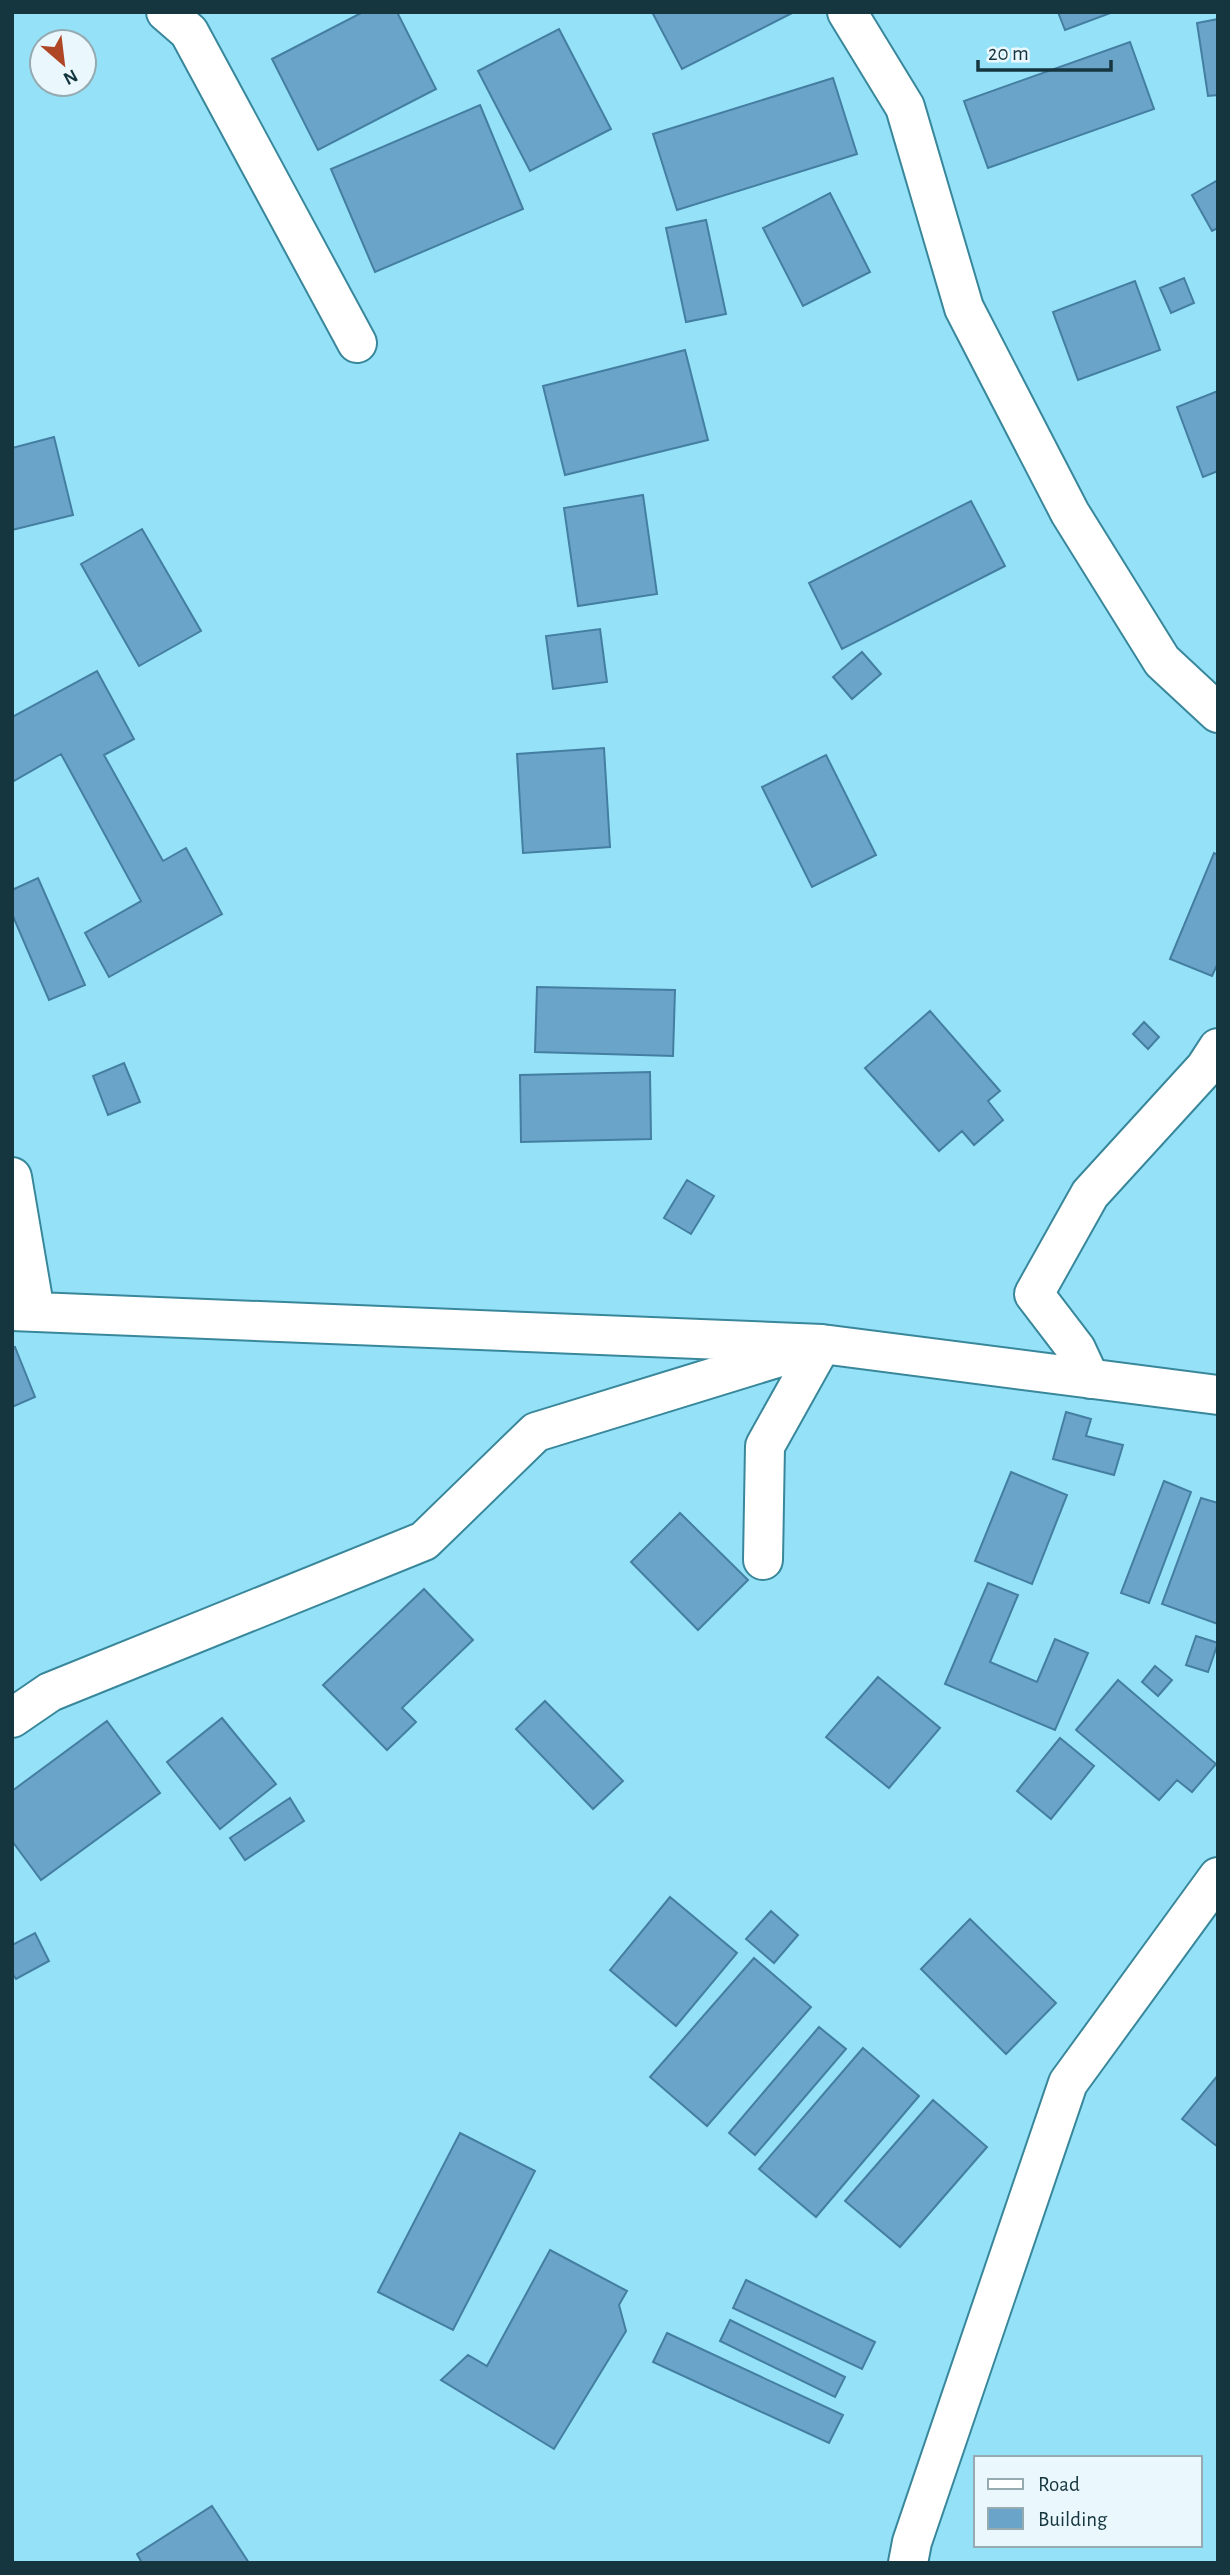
<svg xmlns="http://www.w3.org/2000/svg" width="1230" height="2575" viewBox="0 0 1230 2575" font-family="'Alegreya Sans',sans-serif">
<rect width="100%" height="100%" fill="#95e2f8"/>
<!-- building -->
<path fill="#6aa4c9" stroke="#447ea1" stroke-width="2" d="M363,12H397L436,89L318,150L272,59Z
M652,12H794L682,69Z
M1058,12H1113L1065,30Z
M1218,19V95L1208,96L1197,23Z
M559,29L611,129L530,171L478,71Z
M1130,42L1154,109L988,168L964,101Z
M833,78L857,154L677,210L653,134Z
M480,105L523,209L375,272L331,169Z
M1218,180V228L1212,231L1192,195Z
M830,193L870,272L803,306L763,228Z
M706,220L726,314L686,322L666,228Z
M1184,278L1194,303L1171,313L1160,288Z
M1135,281L1160,350L1078,380L1053,312Z
M685,350L708,440L565,475L543,386Z
M1218,391V471L1203,477L1177,407Z
M54,437L73,515L12,530V448Z
M643,495L657,594L578,606L564,508Z
M971,501L1005,566L842,649L809,583Z
M142,529L201,631L139,666L81,564Z
M600,629L607,682L553,689L546,636Z
M862,652L881,674L852,699L833,677Z
M97,671L134,739L104,755L163,861L186,848L222,914L109,977L85,933L141,901L61,754L12,782V717Z
M604,748L610,847L523,853L517,754Z
M826,755L876,855L812,887L762,787Z
M1214,853L1218,855V963L1212,976L1170,959Z
M38,878L85,985L49,1000L12,914V890Z
M537,987L675,990L673,1056L535,1052Z
M930,1011L1000,1091L988,1101L1003,1120L974,1145L962,1131L939,1151L865,1068Z
M1144,1022L1159,1037L1148,1049L1133,1034Z
M124,1063L140,1102L108,1115L93,1076Z
M650,1072L651,1139L521,1142L520,1075Z
M687,1180L714,1196L691,1234L664,1218Z
M15,1347L35,1397L12,1407V1348Z
M1066,1412L1091,1419L1086,1436L1123,1445L1114,1475L1053,1459Z
M1011,1472L1067,1495L1032,1584L975,1561Z
M1164,1481L1191,1492L1149,1603L1121,1593Z
M1201,1498L1218,1503V1624L1162,1604Z
M680,1513L748,1580L698,1630L631,1562Z
M988,1583L1018,1595L990,1662L1037,1682L1055,1639L1088,1653L1055,1730L945,1684Z
M424,1589L473,1640L402,1708L416,1722L387,1750L323,1685Z
M1196,1636L1218,1643L1208,1672L1186,1665Z
M1155,1666L1172,1680L1158,1696L1142,1682Z
M878,1677L940,1728L889,1788L826,1737Z
M1118,1680L1216,1764L1192,1792L1177,1780L1159,1800L1076,1730Z
M545,1701L623,1781L593,1809L516,1729Z
M222,1718L276,1784L220,1829L167,1762Z
M107,1721L160,1793L41,1880L12,1841V1791Z
M1060,1738L1094,1766L1051,1819L1017,1791Z
M290,1798L304,1821L245,1860L230,1838Z
M670,1897L737,1953L676,2026L610,1970Z
M771,1911L798,1935L774,1963L746,1939Z
M970,1919L1056,2003L1006,2054L921,1969Z
M35,1933L49,1961L16,1979L12,1973V1945Z
M754,1958L811,2007L707,2126L650,2077Z
M819,2027L846,2049L755,2155L729,2133Z
M863,2048L919,2096L816,2217L759,2169Z
M1218,2075V2147L1182,2119Z
M933,2100L987,2147L900,2247L845,2201Z
M460,2133L535,2171L453,2330L378,2292Z
M550,2250L627,2291L619,2305L626,2331L554,2449L441,2380L468,2355L487,2366Z
M746,2280L875,2342L862,2369L733,2308Z
M730,2320L845,2377L835,2397L720,2341Z
M667,2333L843,2415L829,2443L653,2362Z
M212,2506L249,2563H142L137,2554Z"/>
<g fill="none" stroke-linecap="round" stroke-linejoin="round">
<defs>
<path id="minor" d="M166,12L189,32L357,343
M847,12L905,107L964,308L1070,513L1162,661L1218,713
M12,1177L35,1312
M12,1311L822,1344L765,1446L763,1560
M1090,1379L1076,1349L1034,1294L1090,1194L1205,1068L1218,1048
M12,1718L50,1692L424,1541L536,1432L822,1344L1218,1395
M908,2563L912,2542L1068,2083L1218,1877"/>
</defs>
<!-- minor casing -->
<use href="#minor" stroke="#39879b" stroke-width="42"/>
<!-- minor -->
<use href="#minor" stroke="#fff" stroke-width="38"/>
</g>
<!-- border -->
<rect width="1230" height="2575" fill="none" stroke="#16363f" stroke-width="28"/>
<!-- legend -->
<rect x="974" y="2456" width="228" height="91" fill="#eaf8fd" stroke="#95aab1" stroke-width="2"/>
<rect x="988" y="2479" width="35" height="10" fill="#ffffff" stroke="#95aab1" stroke-width="2"/>
<text x="1038" y="2491" font-size="21" fill="#16363f">Road</text>
<rect x="988" y="2508" width="35" height="21" fill="#6aa4c9" stroke="#95aab1" stroke-width="2"/>
<text x="1038" y="2526" font-size="21" fill="#16363f">Building</text>
<!-- north arrow -->
<g transform="translate(63 63) rotate(152)"><circle r="33" fill="#eaf8fd" stroke="#95aab1" stroke-width="2"/>
<path d="M0-5L12 26L0 18L-12 26Z" fill="#af4727"/>
<text y="-10" font-size="19" font-weight="bold" text-anchor="middle" fill="#16363f">N</text>
</g>
<!-- scale -->
<path d="M978 60v10h133v-10" fill="none" stroke="#16363f" stroke-width="3.5"/>
<text x="988" y="60" font-size="21" fill="#16363f" stroke="#eaf8fd" stroke-width="5" paint-order="stroke">20 m</text>
</svg>
